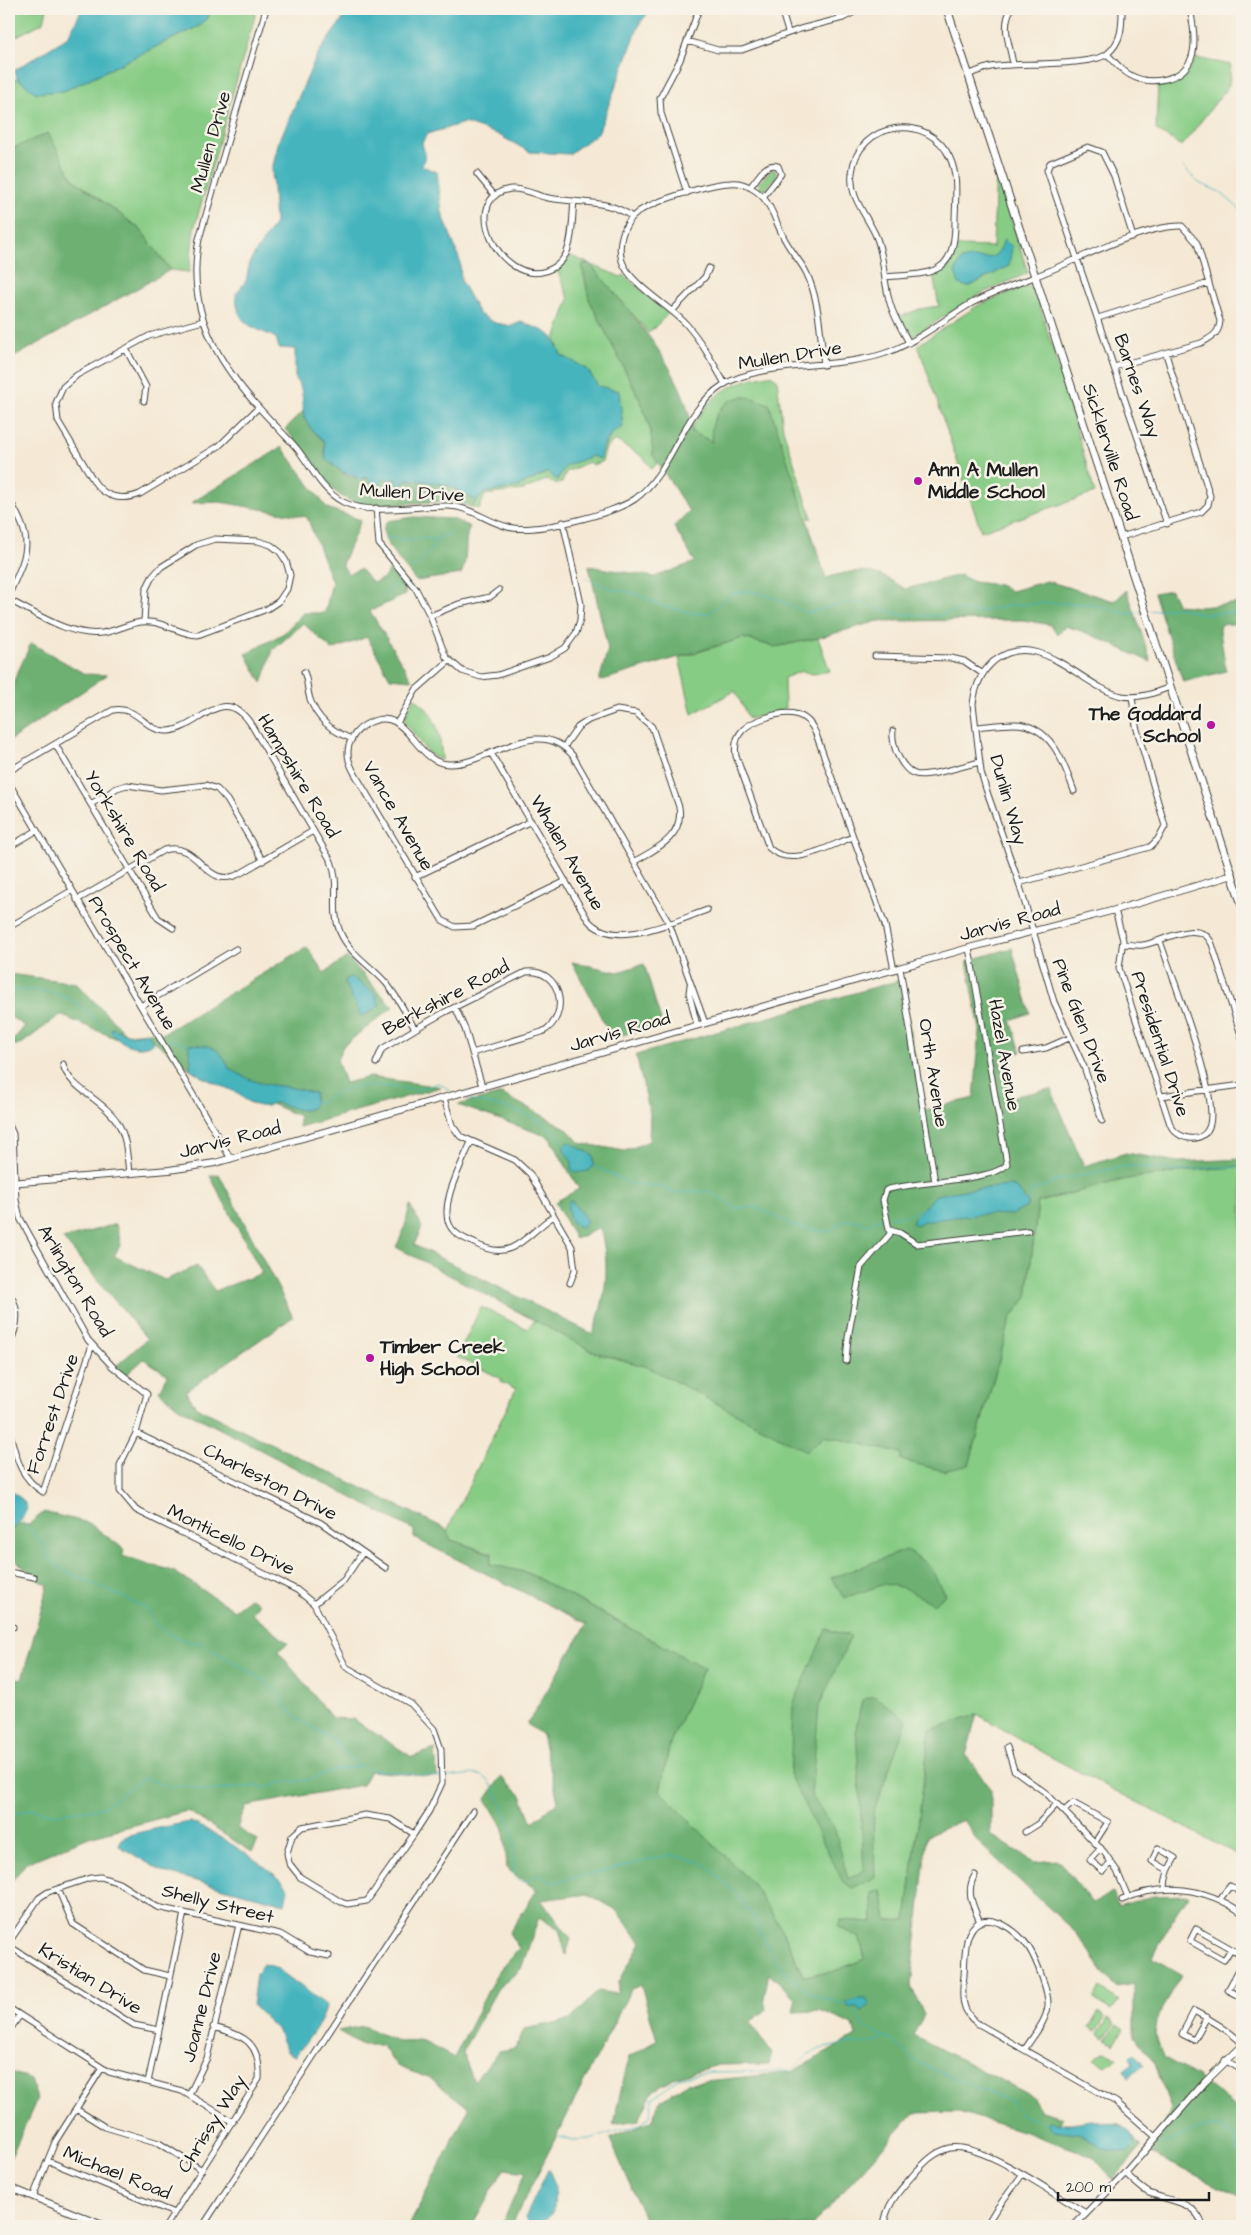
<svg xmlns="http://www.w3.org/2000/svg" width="1251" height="2235" viewBox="0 0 1251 2235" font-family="'Architects Daughter',sans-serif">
<rect width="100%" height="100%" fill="#f7f3e8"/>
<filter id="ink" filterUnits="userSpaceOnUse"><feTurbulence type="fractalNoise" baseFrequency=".02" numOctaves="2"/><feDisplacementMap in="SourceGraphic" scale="10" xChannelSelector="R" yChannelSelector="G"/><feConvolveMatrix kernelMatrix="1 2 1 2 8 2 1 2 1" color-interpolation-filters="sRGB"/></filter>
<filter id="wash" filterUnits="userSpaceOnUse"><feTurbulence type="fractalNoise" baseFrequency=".0096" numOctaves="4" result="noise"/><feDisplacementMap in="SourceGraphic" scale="20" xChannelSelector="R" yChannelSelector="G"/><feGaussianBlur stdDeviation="1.12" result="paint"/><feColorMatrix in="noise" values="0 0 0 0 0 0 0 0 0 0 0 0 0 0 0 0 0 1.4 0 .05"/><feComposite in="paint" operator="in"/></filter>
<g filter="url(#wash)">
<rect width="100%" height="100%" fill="#f5e9d5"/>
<!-- green -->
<path fill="#87cc85" stroke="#527450" d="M9,9H47L44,22L9,40Z
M214,9H257L194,229L189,272L170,270L141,230L73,179L48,133L9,150V88L17,78L29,86L64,91L201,25Z
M1196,58L1231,65L1229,85L1182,146L1156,130L1158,83C1176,82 1188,75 1196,58Z
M772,169L776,171V176L766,189H760L759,183Z
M996,170L1028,273L976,296L914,336L909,335L899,317L920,309L939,306L933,275L949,264L958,246L993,247Z
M571,256L621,277L624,275L668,314L649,333L589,263L582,265L589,299L642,404L651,432L653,455L658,462L652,469L643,457L615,440L606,448L602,462L592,465L589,462L566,472L562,483L556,484L546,480L523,490L485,495L479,509L472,507L484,493L518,487L548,472L592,456L601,451L615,430L623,427L587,369L561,355L555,339L569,299L557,270Z
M1025,286L1035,289L1095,493L981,531L918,345L977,306Z
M770,375L777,379L783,429L812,518L807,519L723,406L714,419L713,442L691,432C692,426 695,422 698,418C714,391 740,379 770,375Z
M743,638L775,647L818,638L830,671L813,674L802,671L784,678L785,709L749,719L735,691L692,714L679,658Z
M415,698C438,716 440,734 442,760C422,755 419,735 405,723L406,713Z
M1242,1167V1857L1045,1754L977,1714L930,1730L906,1920L887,1921L882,1890L872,1893L873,1922L841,1920L860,1938L865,1959L832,1972L803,1976L784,1933L753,1884L660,1791L670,1743L704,1668L528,1573L490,1564L492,1553L451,1540L447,1531L516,1389L500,1382L502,1379L457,1357L481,1307L527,1329L535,1320L596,1353L648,1367L806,1450L824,1436L969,1465L1011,1318L1027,1297L1038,1202L1126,1179L1204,1169Z
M1100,1988L1119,2001L1112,2011L1094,1999Z
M1099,2012L1105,2017L1096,2031L1089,2027Z
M1108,2018L1115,2023L1105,2038L1098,2033Z
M1117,2024L1124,2029L1114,2044L1107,2039Z
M1105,2051L1117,2058L1106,2066L1094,2059Z"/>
<!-- forest -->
<path fill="#6db072" stroke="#446647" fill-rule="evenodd" d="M48,133L73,179L141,230L170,270L9,360V150Z
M589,263C626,307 688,373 692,432L712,442C708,423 721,399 742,397C750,396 761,401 769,404L826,578C860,567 875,569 905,589L960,575L974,582L999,585L1011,591L1047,581L1114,601L1127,590L1151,662C1122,650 1095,634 1065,626L1057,635L1051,625L1023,620L878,621L818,638L775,647L743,638L599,681L608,649L589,566L654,577L695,562L674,527L689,511L653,455L651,432L642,404L589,299L582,265Z
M304,410C302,429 322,430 325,443C326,449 324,454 326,460L348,476L370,479L375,495L381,488L382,478L407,479L448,485L477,501L472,507C434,492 373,517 341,496C317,480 305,449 285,429Z
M282,447L327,508L361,520L342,564L348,574L360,569L373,583L384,578L391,568L405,586V595L370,611L412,680L390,678L367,637L332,650L303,623L273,650L262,683L246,654L284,633L303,613H325L332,582L307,517L220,502L191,503Z
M414,517L453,519L470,527C463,538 469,559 461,574L416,581C408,569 371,534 388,521Z
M1171,590L1178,605L1200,607L1242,603V623L1219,625L1226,671L1183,682L1154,593Z
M31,643L85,674L107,675L9,741V684L12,685Z
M307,947L324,973L347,957L393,1007L343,1046L337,1060L345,1083L370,1077L441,1087L299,1127V1116L190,1069L153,1040L127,1043L60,1015L20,1045H9L25,1026L9,1016V974L76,983L126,1034L148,1032L162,1034Z
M1012,948L1030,1013L1011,1020L1021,1052L1000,1060L1010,1097L1051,1089L1084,1166L1126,1153L1179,1162L1242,1159V1167L1204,1169L1126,1179L1038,1202L1027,1297L1011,1318L969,1465L944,1471L901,1460V1453L825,1436L806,1451L648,1367L596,1353L396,1247L404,1230L410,1205L422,1227L414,1245L593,1334C606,1295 611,1269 600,1228L575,1239L555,1202L579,1189L549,1137L458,1105L502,1094L566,1128L580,1143L625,1151L649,1141L650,1114L636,1055L900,980L925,1110L974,1098L980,1030L967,961Z
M572,962L618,972L644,964L662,1024L612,1038Z
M219,1174L293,1317L186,1391L196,1407L446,1529L451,1540L492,1554L490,1564L528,1573L704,1668L670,1743L660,1791L753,1884L784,1933L803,1976L832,1972L865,1959L860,1938L838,1927L841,1920L873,1922L872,1893L882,1890L887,1921L906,1920L930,1730L977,1714L966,1755L991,1790V1835L1034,1862L1058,1860L1092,1903L1113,1893L1118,1906L1153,1896L1189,1895L1168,1927L1153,1958L1182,1975L1158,2016L1155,2033L1163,2057L1196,2076L1242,2112V2197L1151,2154L1171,2109L1155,2064L1134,2035V1984L1117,1987L1106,1976L1077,1934L979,1843L963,1820L927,1836L911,1986L924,2015L913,2035L1032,2096L1041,2111L1062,2117L1060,2123L1120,2124L1142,2147L1113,2180L1093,2156L1025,2132L959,2112L914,2113L812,2226H640L645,2219L610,2139L651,2121L660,2101L687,2083L792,2072L856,2036L853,2025L820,2011L793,2012L796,1998L769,1973L764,1997L766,2010L750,2022L772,2054L769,2064L718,2065L677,2077L653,2091L639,2120L613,2124L629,2057L657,2040L641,1985L631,1989L511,2226H501L526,2172L504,2169L472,2226H409L469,2108L431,2079L397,2066L382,2045H362L338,2031L363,2026L399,2042L422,2041L454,2058L497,1973L519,1948L509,1933L537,1890L507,1869L504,1829L486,1799L501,1777L521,1795L532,1823L558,1801L542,1735L527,1724L587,1624L414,1538V1530L178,1407L159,1391L168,1375L144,1359L125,1376L115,1367L147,1339L63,1239L116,1224L121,1244L114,1256L165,1280L197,1266L215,1291L262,1273L210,1176ZM588,1894L615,1909L641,1942L619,1982L617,1994L598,1991L570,2020L524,2029L516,2048L499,2051L474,2081L462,2052L498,1988L521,1969L539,1917L559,1930L566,1955L571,1939L541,1900Z
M44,1512L89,1523L125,1550L122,1556L173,1571L234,1610L250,1598L259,1603L252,1614L288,1643L278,1651L332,1718L353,1719L412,1757L435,1749L437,1777L370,1771L362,1785L246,1806L237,1828L258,1841L252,1852L187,1811L89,1837L26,1863L9,1885V1676L22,1679L48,1585L39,1581L9,1554V1522L28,1525Z
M906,1550L929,1565L945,1595L933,1604L904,1588L885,1584L844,1598L831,1578Z
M826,1629L851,1636L819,1706L811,1795L835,1830L848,1879L864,1870L856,1729L862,1700L874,1696L907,1720L873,1814L875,1878L852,1888L843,1882L790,1776L793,1705Z
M9,2071L31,2080L37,2099L9,2161Z"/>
<!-- water -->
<path fill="#45b4bd" stroke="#30686c" d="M82,9H214L201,25L64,91L36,93L17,78L15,70L68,37Z
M350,9H651L640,23L598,133L569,154L530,152L497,134L464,123L427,134L422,143L425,155L422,166L437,172L442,212L460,261L461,281L479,314L495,323L512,326L521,322C543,331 553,330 561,355L587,369L598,386L619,391L623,427C611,431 601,446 600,459L592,456L566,466L557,480L548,472L518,487L484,493L477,501L448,485L407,479L400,488L396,479H382L381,488L375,495L370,479L364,477L359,480L355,476L342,472L326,459L324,441L311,429L304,418L302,392L295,377V349L279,348L276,338C250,325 237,326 236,294L246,281L250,261L275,223L272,170L278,144L317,55Z
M1004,239L1012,247L1009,266L968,287L959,284L955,272L961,260C983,254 996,267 1004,239Z
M351,977L375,993L380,1005L365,1015H360L345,984V980Z
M112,1028L130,1035L148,1032L153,1043C138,1052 123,1045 111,1032Z
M188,1044C212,1045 219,1047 229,1068C253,1083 261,1084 288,1087C296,1088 306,1092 315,1093C314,1098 315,1105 311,1108C301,1114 286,1105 277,1103C271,1102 271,1105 267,1106C258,1108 243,1101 240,1094L204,1078L190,1069L191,1060Z
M569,1142L593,1155L594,1165L588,1171L577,1173L571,1169L572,1162L564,1150V1145Z
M1010,1186L1017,1188L1028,1203L1027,1207L1012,1215L983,1214L923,1221L917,1225L912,1223L914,1218L936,1195L963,1190Z
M571,1200L586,1219L587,1222L582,1228C571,1226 566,1213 568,1203Z
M9,1489L23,1500L27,1508L21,1520L9,1533Z
M189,1822C205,1825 281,1874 288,1888L285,1904L163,1872L119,1846L120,1840C126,1833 176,1825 189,1822Z
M263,1964L275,1967L326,2005C327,2017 303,2046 295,2056L287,2052L277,2029L252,2005L256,1974Z
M857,1999H866L870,2005L862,2011L857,2007H848L847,2002Z
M1134,2053L1144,2065L1128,2077L1124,2070L1133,2063L1130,2057Z
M1090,2120C1107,2122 1132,2123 1135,2144L1126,2153L1103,2149L1095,2142L1078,2133L1053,2130L1047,2122L1050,2121L1068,2124Z
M548,2170H549L555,2184L554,2211L543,2221L528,2224L525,2218Z"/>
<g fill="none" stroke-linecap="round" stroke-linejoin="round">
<!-- stream -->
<path stroke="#45b4bd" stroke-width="1" d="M1183,167L1199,183L1220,192L1242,211
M387,537L402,540L428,538L435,540
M435,540L451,533
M412,569L432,550L434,541
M585,578L612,589L634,593L663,606L697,614L710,613L733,593L751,591L773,597L807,613L844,603L858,602L898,614L935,616L962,610L979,612L1014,605L1049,603L1091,604L1128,614L1142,612
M383,596L401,580
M1150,611L1178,607L1201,614L1242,612
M9,992C30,986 65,992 82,1007C93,1016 100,1025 112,1032
M168,1040L189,1044
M327,1098L352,1087L382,1086L416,1090L439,1083L451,1091
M468,1100C504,1107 543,1112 565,1145
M313,1103L322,1102
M592,1165L631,1184L659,1186L676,1193L709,1191L736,1208L757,1207L795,1226L816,1231H830L842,1221L857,1220L867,1225L883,1217
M1028,1202L1031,1199L1030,1192L1058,1180L1127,1166L1182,1171L1211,1167L1242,1168
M889,1217L904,1216L925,1208
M21,1520L43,1543L50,1559L62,1569L146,1608L150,1612L154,1622L167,1633L189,1642L201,1643L262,1679L280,1694L285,1704L298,1719L331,1738L357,1764L372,1770L441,1777
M445,1777C455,1777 474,1772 483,1776C494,1782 512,1825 514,1837C516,1847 505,1881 525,1882C529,1882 534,1876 538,1874L550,1882H557L670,1855L697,1861L709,1867L739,1897L752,1914L768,1948L789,1977L814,1995L848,2005
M9,1815L32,1809L55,1814L101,1808L145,1778L164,1786H186L204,1791L258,1786L267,1788L284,1782L309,1780L333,1770L359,1766
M851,2007L865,2027L894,2042L917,2062L999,2097L1013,2101L1022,2115L1047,2123
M559,2137L574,2140L589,2139L640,2125L650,2116L652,2099L679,2078L708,2072L792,2071L807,2056L820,2049L851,2043H872L884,2038
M1133,2144L1138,2145
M1158,2146C1180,2139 1197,2125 1220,2126L1234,2137L1242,2167"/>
</g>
</g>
<g filter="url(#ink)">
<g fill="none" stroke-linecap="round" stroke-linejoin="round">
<defs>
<path id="minor" d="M266,9L199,239C184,318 224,373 277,427C284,435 292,442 298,450C312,468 322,491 343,502C371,516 418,505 449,506C471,507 487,522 508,527C534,534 613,514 635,499C674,470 681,412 723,385C762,361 836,369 883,354C916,343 940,322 970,304C990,293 1012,286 1034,277C1072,263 1142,225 1182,226L1197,243L1220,321C1219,334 1212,337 1201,343L1114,367
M781,9L788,32
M1011,9C1001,27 1010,45 1013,64
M687,41L718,50H742L800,29L843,18L860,9
M1107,54C1114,61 1121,70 1130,75C1149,86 1182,81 1191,59C1197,45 1193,23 1190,9
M968,75C977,71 986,67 997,66C1020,63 1092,66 1107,54C1122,42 1122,26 1122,9
M477,174L495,196
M750,187C758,179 765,161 778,166L781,174L763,197
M687,193L661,113L660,98L680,60L699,9
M574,201C572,218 573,239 566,254C562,262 555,268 546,271C499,286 458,196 511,189C522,188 534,194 544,197C573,204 608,198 632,217
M1133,237L1114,176L1102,152L1088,147L1050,163L1047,170L1050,179L1167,524
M885,277C931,273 955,277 955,222C955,202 959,177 950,158C929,111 857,121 852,173C849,198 867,215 876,236C884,255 883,275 888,295C891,312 901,328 909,343
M672,311L705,277L709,268
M1098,318L1209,283
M203,321L149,336L77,375L63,387L56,403L58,421L95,483C106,498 123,501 140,494L219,446L258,408
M126,349L146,387L144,401
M725,384C713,363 702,342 686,324C669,305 630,285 622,261C617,244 623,224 637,213C650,202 712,183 730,183C737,182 745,184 751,188C770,198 773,216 782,234C788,248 799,259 806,272C820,301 820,334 824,365
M9,499C34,542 29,550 9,594
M376,508L379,544L416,589L430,616L446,657L462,671L481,677L498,675L550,657L565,648L576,633L580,620L581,604L563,522
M1121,537L1201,512L1208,505L1210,496L1166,354
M9,600C36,613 70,637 102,633C118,631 133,620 150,622C167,623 181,635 198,635L267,609L279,601L287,589L290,575L286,561L280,552L271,545L258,541L215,539L196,545L161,567L152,577L146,589L144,621
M430,616L459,604L490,597L499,590
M875,656L951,658L964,661L983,674
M304,672C308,681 307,690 310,699C317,719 333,732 352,739
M397,723L416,690L449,661
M976,727C988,726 1002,724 1014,724C1051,724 1064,763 1074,791
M893,731C892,739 894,746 897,754C901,762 906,771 915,774C927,778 966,765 980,762
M55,744L158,918L173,928
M564,747L578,727L589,720L617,710L636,713L652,727L679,807C684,837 656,849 635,861
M491,753L588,920C614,951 675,921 707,910
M9,771L113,710C140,706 145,733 169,731C200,728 224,681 252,726L331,861C341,885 330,909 340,932C350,955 371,965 386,983C398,997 406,1014 415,1029
M9,783L231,1159
M91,804L117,788L127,785L161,790L206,785L217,789L227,800L263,861
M853,837C828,846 792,869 769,848L736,756C732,732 748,723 768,717C789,710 807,711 816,734L885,925L894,970
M9,847L36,831
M415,877L531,821
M566,881L473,926L455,927L442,920L355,774C350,765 346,756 349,745C351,737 358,729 365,725C407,699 413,764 449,764C489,765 538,713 573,756L669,923L705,1023
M1019,883L1150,847L1158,839L1165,826L1136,726L1132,697
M77,900L164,850C201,840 204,893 241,873L313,831
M1115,910L1123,940L1119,968L1170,1124C1177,1141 1205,1145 1210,1124C1218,1092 1172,977 1160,941
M9,927L71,891
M1123,944C1129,944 1136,946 1143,945C1163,942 1200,917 1212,944L1242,1038
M900,968L935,1182
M690,985L689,993L697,1025
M141,1006L236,949
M455,1007L465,1029L482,1086
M1023,1052L1046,1048L1069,1038
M376,1063L382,1049L415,1029L445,1012L526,972C561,967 572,1017 542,1032L472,1053
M63,1064C68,1089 106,1100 119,1125C127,1139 127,1157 129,1173
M1161,1096L1242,1085
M444,1098L452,1125L460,1136L515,1160L530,1174L572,1247L575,1270L570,1283
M1102,1121L1084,1067L1054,1002L1019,883L986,789L981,772L973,704C975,687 981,672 994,661C1039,626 1082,688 1122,696C1139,699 1155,693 1170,687
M9,1125L13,1134L16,1200L20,1218L88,1340L113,1367L147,1394L136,1433L120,1465V1491L136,1510L297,1590L314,1604L346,1667L411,1704L434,1729L441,1749L442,1783L429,1811L414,1834
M471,1142C462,1164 436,1209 452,1229C457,1236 466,1239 474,1243C485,1249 499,1253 511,1248C526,1242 539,1225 554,1216
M890,1230L900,1233L917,1244L1028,1231
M9,1293C21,1309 18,1327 9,1345
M846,1361L848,1338L861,1267L890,1234L883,1200L886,1190C911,1181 994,1182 1007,1164L969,948
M9,1430C16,1456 19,1477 43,1492L92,1345
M136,1433L321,1523L386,1568
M9,1572L34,1577
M314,1604L344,1580L363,1552
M9,1627H13
M1007,1747L1014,1770L1046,1793L1104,1852L1117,1871L1128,1897
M1064,1811L1073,1803L1108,1822L1095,1842
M365,1815L390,1819L414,1834L367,1901L347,1904L341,1902L300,1877L289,1863L287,1853L292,1836L302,1827Z
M1025,1832L1038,1824L1057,1804
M1101,1848L1090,1860L1103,1871L1111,1862
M975,1875C965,1891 973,1906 980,1922
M58,1889L73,1924L144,1970L170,1976
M1165,1889C1165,1876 1169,1868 1175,1858L1158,1848L1152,1861L1168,1870
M1220,1899L1230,1886L1242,1893
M1122,1900C1163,1882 1206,1887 1242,1913
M9,1942L39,1898L48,1892L90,1878L101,1877L119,1883L157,1907L280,1934L310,1952L329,1956
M9,1946L134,2025L159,2030
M1231,1949L1224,1960L1190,1941L1196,1929L1242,1955
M1242,1964L1228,1990L1242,1997
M1235,1977L1242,1981
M9,2008L109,2072L182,2091L233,2122
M1207,2017L1194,2040L1182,2034L1194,2011C1212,2020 1227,2029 1242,2043
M9,2031L20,2015
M1025,2049C1033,2036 1047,2021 1048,2005C1049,1992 1036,1959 1029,1948C1018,1930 982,1904 969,1934C964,1945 965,1962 964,1975C962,1994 960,2011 977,2023L1116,2102L1156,2137
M1225,2060L1242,2070
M148,2082L184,1913
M189,2095L207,2058L239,1925
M76,2109L105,2127L159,2143L202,2170
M48,2161L174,2213
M1125,2173C1133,2180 1140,2188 1149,2193C1171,2202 1195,2200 1203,2226
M33,2197L55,2142L102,2068
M166,2226L259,2079C261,2043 245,2035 213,2027
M203,2226L473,1811
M884,2226C886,2204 900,2190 914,2174C924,2163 934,2152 950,2148C983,2142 1056,2196 1086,2213
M986,2226L995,2211L1022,2175"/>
<path id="tertiary" d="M9,1183L169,1170L215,1163L969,948L1115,910L1233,875
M9,2187L105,2226
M1074,2226L1125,2173L1206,2081L1242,2046"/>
<path id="secondary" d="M947,9L1242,905"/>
</defs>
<!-- minor casing -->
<use href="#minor" stroke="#3d3b38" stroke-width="7"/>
<!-- tertiary casing -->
<use href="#tertiary" stroke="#3d3b38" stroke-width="8"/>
<!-- secondary casing -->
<use href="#secondary" stroke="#3d3b38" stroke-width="9"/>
<!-- minor -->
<use href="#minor" stroke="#fff" stroke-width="5"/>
<!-- tertiary -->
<use href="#tertiary" stroke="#fff" stroke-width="6"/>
<!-- secondary -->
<use href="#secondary" stroke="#fff" stroke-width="7"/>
</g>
</g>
<!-- markers -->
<g fill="#b5179e" stroke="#f7f3e8" stroke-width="2">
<circle cx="918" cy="481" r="5"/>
<circle cx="1211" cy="725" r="5"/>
<circle cx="370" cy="1358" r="5"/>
</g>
<g text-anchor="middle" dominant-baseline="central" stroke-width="5" stroke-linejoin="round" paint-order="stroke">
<!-- street labels -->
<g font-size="19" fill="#1c1c1c" stroke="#f7f3e8">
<text transform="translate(211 142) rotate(-74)">Mullen Drive</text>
<text transform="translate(790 356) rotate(-9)">Mullen Drive</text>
<text transform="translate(1137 386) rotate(71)">Barnes Way</text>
<text transform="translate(1110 452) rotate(72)">Sicklerville Road</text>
<text transform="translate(412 493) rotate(3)">Mullen Drive</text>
<text transform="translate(298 776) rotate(59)">Hampshire Road</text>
<text transform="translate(1008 800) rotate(74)">Dunlin Way</text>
<text transform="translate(398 816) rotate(60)">Vance Avenue</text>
<text transform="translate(124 831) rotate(59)">Yorkshire Road</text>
<text transform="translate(567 853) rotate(60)">Whalen Avenue</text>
<text transform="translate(1010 922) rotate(-15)">Jarvis Road</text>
<text transform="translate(132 963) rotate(59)">Prospect Avenue</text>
<text transform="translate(446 998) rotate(-28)">Berkshire Road</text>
<text transform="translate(1081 1021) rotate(69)">Pine Glen Drive</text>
<text transform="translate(620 1032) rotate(-16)">Jarvis Road</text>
<text transform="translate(1160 1044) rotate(72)">Presidential Drive</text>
<text transform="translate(1004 1055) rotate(80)">Hazel Avenue</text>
<text transform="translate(933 1073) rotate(81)">Orth Avenue</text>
<text transform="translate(230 1140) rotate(-14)">Jarvis Road</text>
<text transform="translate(75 1281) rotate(59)">Arlington Road</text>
<text transform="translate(53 1414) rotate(-71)">Forrest Drive</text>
<text transform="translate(270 1482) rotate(27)">Charleston Drive</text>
<text transform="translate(231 1540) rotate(26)">Monticello Drive</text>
<text transform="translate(218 1904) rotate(14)">Shelly Street</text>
<text transform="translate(90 1979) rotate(32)">Kristian Drive</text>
<text transform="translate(202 2007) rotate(-76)">Joanne Drive</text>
<text transform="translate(212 2124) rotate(-58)">Chrissy Way</text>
<text transform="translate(117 2173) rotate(22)">Michael Road</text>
</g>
<!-- poi labels -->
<g font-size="19" font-weight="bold" fill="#1c1c1c" stroke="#f7f3e8" text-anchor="start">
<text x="928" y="470">Ann A Mullen<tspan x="928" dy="22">Middle School</tspan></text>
<text x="1201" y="714" text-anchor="end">The Goddard<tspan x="1201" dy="22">School</tspan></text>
<text x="380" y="1347">Timber Creek<tspan x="380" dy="22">High School</tspan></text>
</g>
</g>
<!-- margin -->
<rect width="1251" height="2235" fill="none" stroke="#f7f3e8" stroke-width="30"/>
<!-- scale -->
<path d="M1058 2192v8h151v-8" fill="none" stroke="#1c1c1c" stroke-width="2.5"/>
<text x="1066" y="2192" font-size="15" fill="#1c1c1c" stroke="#f7f3e8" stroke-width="4" paint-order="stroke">200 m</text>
</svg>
